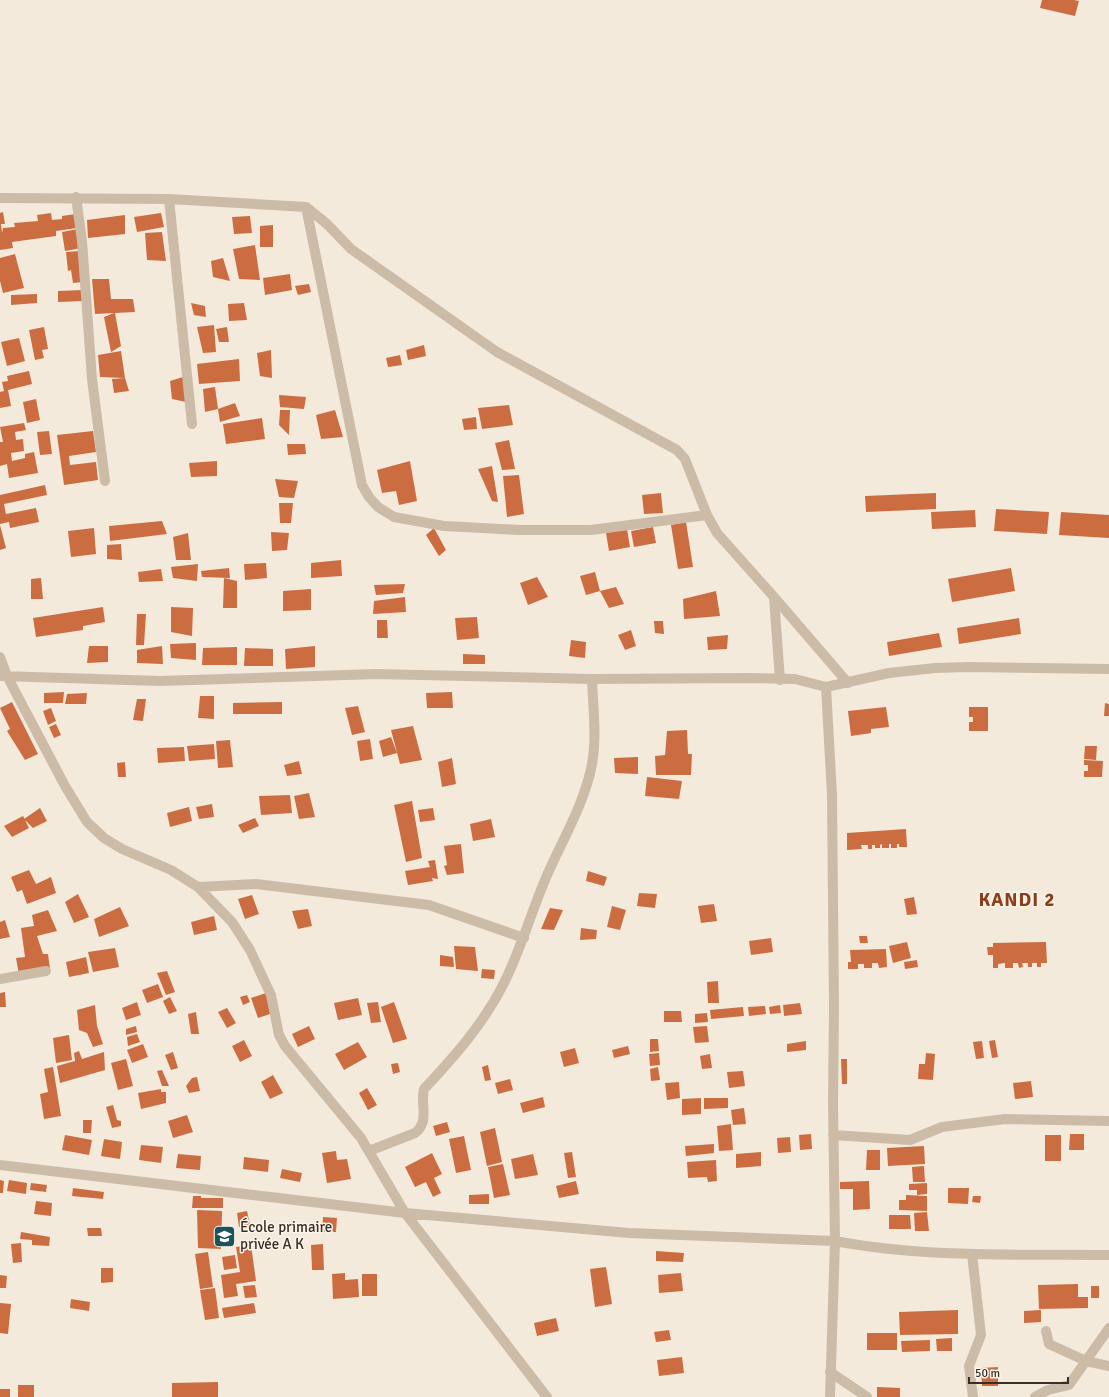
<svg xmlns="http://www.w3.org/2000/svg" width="1109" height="1397" viewBox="0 0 1109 1397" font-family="Signika,sans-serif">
<rect width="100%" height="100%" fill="#f3eadc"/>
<!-- building -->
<path fill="#cc6d41" d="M1042,0H1074L1079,1L1075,16L1040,8Z
M3,212L5,224H1L2,233L3,228L15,227L14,223L38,221L37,215L51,213L52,220L62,219V216L76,214L77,228L56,231V236L12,242L13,248L0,250V213Z
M161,213L164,227L137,232L134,217Z
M125,215V234L88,238L87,220Z
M250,216L252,233L234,234L232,217Z
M273,225V247H260V226Z
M78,229L82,248L65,251L62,232Z
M162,232L166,261L147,260L145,233Z
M255,245L260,280L239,279L233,249Z
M80,251L83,282L73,283L71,270L68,271L66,252Z
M15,254L24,288L3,293L0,281V258Z
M223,258L230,281L213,277L211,261Z
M290,274L292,290L265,295L263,278Z
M92,279H109L111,299H133L135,312L115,313L121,346L111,352L104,317L114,313L95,314Z
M309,284L311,292L298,295L295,286Z
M83,290L84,301L58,302V291Z
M37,294V303L11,305V295Z
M191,303L205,306L206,317L194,315Z
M244,303L247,320L229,321L228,304Z
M214,325L216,352L203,353L197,327Z
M44,327L48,349L42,350L44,358L35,360L29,330Z
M227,327L229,342H219L216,329Z
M19,338L25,361L7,366L1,342Z
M424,345L426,356L408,360L406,350Z
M271,350L272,378L260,376L257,353Z
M121,351L125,378L100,377L98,355Z
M400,355L402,365L388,367L386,358Z
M239,359L240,381L199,384L197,364Z
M29,371L32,384L8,390L11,406L0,408V392L4,391L2,382L8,381L7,376Z
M186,376V402L172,399L170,381Z
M125,378L129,391L114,393L112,379Z
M215,387L218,409L205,412L203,389Z
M279,395L306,397L304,409L280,407Z
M36,399L40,420L27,423L23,402Z
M235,403L240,416L220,422L218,409Z
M509,405L513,425L482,429L478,408Z
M280,410H290L289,435L279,425Z
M335,410L343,437L321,439L316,415Z
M476,417L477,429L464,430L462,419Z
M262,418L265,439L226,444L223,424Z
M24,423L26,430L15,432L16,440L23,439L24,451L11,453L12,461L25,458V454L34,452L38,473L9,478L7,464L0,466V442H3L0,427Z
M49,431L52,454L40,455L37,432Z
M93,431L96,452L69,456L70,465L96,462L98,480L64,485L57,435Z
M509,440L515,469L502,470L495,443Z
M287,444H305L306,454L288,455Z
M217,461V476L191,477L189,463Z
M410,461L417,501L399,505L396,491L382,493L377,470Z
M492,466L498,502L492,501L478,469Z
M519,475L524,514L507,517L503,476Z
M275,479L298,481L294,498L279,497Z
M45,485L47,495L4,504L6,514L36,508L39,522L10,528L9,522L0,524V495Z
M661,493L663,513L644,514L642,495Z
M936,493V509L866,512L865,496Z
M279,503H293L291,523H280Z
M996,509L1049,512L1047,534L994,531Z
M975,510L976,527L932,529L931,512Z
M1061,512L1109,515V538L1059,535Z
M162,521L167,534L110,541L109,526Z
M686,522L693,567L678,569L671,525Z
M0,525L6,548L0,550Z
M653,527L656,543L634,547L631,531Z
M94,528L96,554L71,557L68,531Z
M434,528L446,550L439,556L426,535Z
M627,529L630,547L609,551L606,533Z
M271,532L289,533L287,550L272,551Z
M188,533L191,560H176L173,537Z
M121,544L122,560L107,559V545Z
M341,560L342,576L311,578V563Z
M266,563L267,578L245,580L244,564Z
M198,564L197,581L173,578L171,567Z
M229,568L230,578L202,577L201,571Z
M1011,568L1015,591L952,602L948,579Z
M161,569L163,581L139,582L138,572Z
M595,572L600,591L616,587L624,604L609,608L600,591L586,595L580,576Z
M537,577L548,597L528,605L520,583Z
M41,578L43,599H31V579Z
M224,578L237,581V608H223Z
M405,584L403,593L376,595L374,585Z
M311,589V610L283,611V591Z
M716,591L720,616L684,619L683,599Z
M405,597L406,612L373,614L374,601Z
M103,607L105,622L83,626V630L36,637L33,618Z
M171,607L193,608L192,636L171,632Z
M137,614H146L144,645H136Z
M477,617L479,638L457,640L455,618Z
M1019,618L1021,634L959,644L957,628Z
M377,620H387L388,638H377Z
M654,621H663L664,634L655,633Z
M631,630L636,646L625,650L618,635Z
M939,633L942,647L889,656L887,642Z
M728,635L727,649L708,650L707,637Z
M571,640L586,642L585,658L569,656Z
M196,643V660L171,658L170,644Z
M89,646H108V662L87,663Z
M162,646L163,664L137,663V650Z
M315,646V667L286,669L285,649Z
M237,647V665H202L203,648Z
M245,648L273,649V666H244Z
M463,654L485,655V664H463Z
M64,692L63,703H44V693Z
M452,692L453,708H427L426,693Z
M87,693L86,704H65L67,694Z
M200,696H214V719L198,718Z
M137,699H146L143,721L133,720Z
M12,702L38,754L25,760L7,731L10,729L0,708Z
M282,702V714H233V703Z
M1105,703L1109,704V716H1104Z
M358,706L365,732L352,735L345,708Z
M886,707L889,727L871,729V733L851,736L848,711Z
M969,707H988V731H969V722H973V717H969Z
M51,708L56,721L48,725L43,711Z
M56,724L61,735L54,738L49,727Z
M413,726L422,760L400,764L391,730Z
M687,730L688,754H692L691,775H656L655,756L665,755L667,731Z
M391,737L397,753L383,757L379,741Z
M370,739L373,759L360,761L357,741Z
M230,740L233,767L218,768L216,741Z
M214,744L215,759L189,761L187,746Z
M1085,746H1097L1096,760L1084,759Z
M184,747L185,761L158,763L157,748Z
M638,757V774L615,773L614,758Z
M452,758L456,784L442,787L438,762Z
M1084,760L1103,761L1102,777H1084V771H1088V765H1084Z
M299,761L302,774L287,776L284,765Z
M125,762L126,777H118L117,763Z
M647,777L682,781L679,799L645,796Z
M309,793L315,817L299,819L294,796Z
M290,795L292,813L261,815L259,796Z
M412,801L422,858L406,862L394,805Z
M212,804L214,817L199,819L196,807Z
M189,807L192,821L170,827L167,813Z
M40,808L47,821L33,828L24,819Z
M433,808L435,820L420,822L418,810Z
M23,816L29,828L12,837L4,826Z
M255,818L259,826L243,833L238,825Z
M491,819L495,837L473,841L470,824Z
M906,829L907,847H899V844H897V848H891V844H889V848H882V844L880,845V848H875V845H872V849H868V845H861L862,849L847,850V833Z
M461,844L464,873L447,875L444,866L447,865L444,846Z
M435,860L438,879L432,878L433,881L408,885L405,871L430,867L428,861Z
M29,870L36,884L51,877L56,893L27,904L22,890L29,887L17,892L11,877Z
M588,871L607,877L604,886L586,881Z
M639,893L657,894L655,908L637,906Z
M78,894L89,917L74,923L65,902Z
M252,895L259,914L245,919L238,899Z
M914,897L917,914L907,915L904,899Z
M714,904L717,921L701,923L698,906Z
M612,906L626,910L620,930L607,927Z
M120,907L129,926L99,937L94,919Z
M550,908L563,910L554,930L541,929Z
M308,909L312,926L298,929L292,911Z
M48,910L57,931L37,936L43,954H48L50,969L19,975L16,958L25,957L21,928L34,926L32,915Z
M214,916L217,930L194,935L191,922Z
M5,920L10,937L0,939V922Z
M581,928L597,930L596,939L580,940Z
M859,936H867L868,943H860Z
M771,938L773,952L751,955L749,941Z
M907,942L911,958L893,963L889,946Z
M1046,942L1047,963H1041V967H1037V963H1032V967H1028V963H1022L1023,967L1019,968L1018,963H1013V968H1005V963L998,964V968H993V955H988L987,947H993V943Z
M454,946L475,947L478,971L456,969Z
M115,948L119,967L93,972L88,952Z
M886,949L887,967L879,968L878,963H872V968H864V964H858V969H848V962H851L850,950Z
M440,955L453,957L454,967L440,966Z
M86,957L89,973L69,977L66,962Z
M917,960L918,967L905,969L904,962Z
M482,969L495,970L494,979L481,978Z
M167,971L175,992L166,995L157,973Z
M718,981L719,1003H708L707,982Z
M158,984L163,997L147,1003L142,990Z
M5,992L6,1007H0V993Z
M266,993L273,1013L258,1018L251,998Z
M247,995L250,1002L243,1005L240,997Z
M170,997L177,1011L169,1014L163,1001Z
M358,998L362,1015L338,1020L334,1003Z
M137,1002L141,1015L126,1020L122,1008Z
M378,1002L381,1022L371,1023L367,1003Z
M394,1002L407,1039L393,1043L381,1007Z
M800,1003L802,1014L784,1016L783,1005Z
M95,1005L97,1026L103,1044L93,1047L87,1033L79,1030L77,1010Z
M780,1005L781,1013L770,1014L769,1007Z
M765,1006L766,1014L749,1016L748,1007Z
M743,1007L744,1016L711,1019L710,1010Z
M227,1008L236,1023L227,1028L218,1012Z
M664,1011H681L682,1022H664Z
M196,1012L199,1034H191L188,1014Z
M707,1013L708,1022L695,1023V1014Z
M136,1026L137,1032L126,1035V1029Z
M309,1026L315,1039L298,1047L292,1034Z
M707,1026L709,1042L695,1043L693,1027Z
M137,1034L140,1042L128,1046L127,1037Z
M69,1035L72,1060L56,1063L53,1038Z
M650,1039H658L659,1051L650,1052Z
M244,1040L252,1056L240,1062L232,1046Z
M995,1040L998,1057L992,1058L989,1041Z
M806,1041V1050L787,1052V1044Z
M982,1041L984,1058L976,1059L973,1042Z
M358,1042L367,1057L344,1070L335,1054Z
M143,1044L148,1057L132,1063L127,1050Z
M628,1046L630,1054L614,1058L612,1050Z
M575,1048L579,1063L564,1067L560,1052Z
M79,1051L82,1059L104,1052L105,1070L60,1083L57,1066L75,1061L74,1053Z
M173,1052L178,1068L171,1070L165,1055Z
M659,1053L660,1065L650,1066L649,1054Z
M926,1053L935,1054L933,1080L918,1079L919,1064H925Z
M710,1054L712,1068L702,1069L700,1056Z
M126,1059L133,1086L118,1090L111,1063Z
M841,1059H847V1084H842Z
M398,1063L400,1072L393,1074L391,1064Z
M488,1065L491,1080L485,1081L482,1067Z
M53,1067L61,1116L44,1119L40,1094L48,1092L44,1069Z
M658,1067L660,1080L651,1081L650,1069Z
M162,1070L169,1086H162L157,1071Z
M743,1071L745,1086L729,1088L727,1072Z
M273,1075L283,1093L270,1099L261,1082Z
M197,1077L200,1091L189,1093L186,1086L192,1078Z
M510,1079L513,1090L498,1094L495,1083Z
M1031,1081L1033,1097L1015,1099L1013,1083Z
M679,1082L680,1098L667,1100L665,1083Z
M367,1088L377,1105L368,1110L359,1093Z
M161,1089V1092H166V1103L141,1109L138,1093Z
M543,1097L545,1107L523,1113L520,1103Z
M701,1098V1114L682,1115V1099Z
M704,1098H728V1108L704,1109Z
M113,1105L117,1120L121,1121V1126L112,1128L106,1107Z
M744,1108L746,1124L733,1125L731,1110Z
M187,1115L193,1132L173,1138L168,1121Z
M83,1120H92L91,1133H83Z
M447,1122L450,1132L436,1136L433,1126Z
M731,1124L733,1150L719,1151L717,1126Z
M495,1128L502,1162L487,1166L480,1132Z
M811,1134L812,1149L800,1150L799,1135Z
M1070,1134H1084V1150H1069Z
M65,1135L92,1140L89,1155L62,1150Z
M1045,1135H1061V1161H1045Z
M464,1136L471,1170L456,1173L449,1139Z
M790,1137L791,1152L778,1153L777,1138Z
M104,1139L122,1142L120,1159L101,1156Z
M714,1144V1153L686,1156L685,1146Z
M141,1145L163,1147L161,1163L139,1160Z
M924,1146L925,1164L888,1166L887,1148Z
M867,1150H880V1170H866Z
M336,1151L337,1160L347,1159L351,1179L327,1183L322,1153Z
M572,1152L576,1177L568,1178L564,1153Z
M761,1152V1166L736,1168V1154Z
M432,1153L442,1174L434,1178L441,1193L433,1197L426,1182L415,1187L405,1167Z
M178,1154L201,1156L200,1170L176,1168Z
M533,1154L538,1175L515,1179L511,1159Z
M244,1157L269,1160L268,1172L243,1169Z
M716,1160L717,1181L708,1182L707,1177L688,1178L687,1162Z
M503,1164L510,1195L494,1198L488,1167Z
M924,1166L925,1182H913L912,1167Z
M282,1169L302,1173L300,1182L280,1178Z
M0,1180L4,1181L3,1193H0Z
M9,1180L27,1183L26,1194L7,1191Z
M576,1181L579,1194L559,1198L556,1186Z
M869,1181L870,1209L853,1210V1189H840V1182Z
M31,1183L47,1185L46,1192L30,1190Z
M927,1183V1194L917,1195V1190H909V1184Z
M73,1188L104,1192L103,1199L72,1196Z
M948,1188H969L968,1204L948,1203Z
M489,1194V1204H469V1195Z
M906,1195L927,1196V1211L899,1210V1200H906Z
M193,1196H201V1198H223V1208H192Z
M973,1196H981L980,1203L972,1202Z
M36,1201L52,1203L51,1216L34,1214Z
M197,1210L222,1211L221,1249L198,1248Z
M247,1211L250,1225L239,1227L237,1213Z
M927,1212L929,1231H915L914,1213Z
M889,1215H910L911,1229H889Z
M323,1217L337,1218L336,1232H322Z
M87,1228H101L102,1236H88Z
M21,1232L50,1237L49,1246L32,1245V1240L20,1239Z
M21,1243L22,1262L13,1263L11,1244Z
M323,1244L324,1270H312L311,1245Z
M251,1245L256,1281L236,1284L238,1296L224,1298L221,1275L240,1272L236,1247Z
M656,1251L684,1253L683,1262L656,1261Z
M208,1252L213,1287L200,1289L195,1254Z
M235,1255L237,1268L224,1270L222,1257Z
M606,1267L612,1304L595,1307L590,1269Z
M101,1268H113V1282L101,1283Z
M345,1273V1280L358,1279L359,1297L333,1299L332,1274Z
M681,1273L683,1291L659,1293L658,1275Z
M362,1274H377V1296H362Z
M0,1275L7,1276L6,1288H0Z
M1078,1284V1297H1088V1308L1039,1309L1038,1285Z
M255,1285L257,1297L245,1298L243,1286Z
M1091,1286H1099V1298H1091Z
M215,1288L219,1318L205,1320L200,1290Z
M71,1299L90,1302L89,1311L70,1308Z
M0,1303L11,1304L8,1334L0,1333Z
M254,1303L256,1313L224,1318L222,1308Z
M958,1310V1334L900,1335L899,1312Z
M1041,1310V1322L1024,1323V1311Z
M556,1318L559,1331L537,1336L534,1323Z
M669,1330L671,1340L656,1342L654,1332Z
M867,1333H897V1350H867Z
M952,1338V1351H937L936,1339Z
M930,1340V1351L902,1352L901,1341Z
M682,1357L684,1373L659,1376L657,1360Z
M998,1367V1386H982L981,1368Z
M218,1382V1397H172V1383Z
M18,1385H34V1397H18Z
M877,1387L900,1388V1397H877Z
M0,1389H10V1397H0Z"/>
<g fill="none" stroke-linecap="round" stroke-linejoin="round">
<!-- minor -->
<path stroke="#ccbba7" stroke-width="10" d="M76,197L82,241L92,379L105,481
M0,198L169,199L306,207L362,485L369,497L378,507L394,517L444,526L520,530H591L707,515
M169,199L192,424
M306,207L327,224L351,249L497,352L677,450L685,459L707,515L717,533L774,597L780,680
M774,597L848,683
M0,657L7,676L65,786L87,822L104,838L122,849L171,870L198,887L232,922L250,950L271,995L279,1035L285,1046L361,1138L405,1213L547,1397
M0,676L160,681L376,674L592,679L750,678L795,679L826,687L889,673L935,668L968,667L1109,669
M826,687L832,795L834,1008L833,1103L835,1241L830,1397
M198,887L256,884L429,905L524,938
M0,979L46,971
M833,1135L910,1140L942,1127L1005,1119L1109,1121
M369,1151L415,1133C430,1122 420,1104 424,1089C455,1056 484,1023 504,983C522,947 532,909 548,873C564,837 585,802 592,764C597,736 593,707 592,679
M0,1165L405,1213L629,1233L835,1241C925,1258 1018,1254 1109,1255
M972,1254L981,1335L969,1366L973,1397
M1046,1331L1049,1344L1086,1361L1109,1366
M830,1372L867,1397
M1035,1397L1048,1390L1069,1385L1109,1328"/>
</g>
<!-- icons -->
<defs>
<symbol id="university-square" viewBox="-11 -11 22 22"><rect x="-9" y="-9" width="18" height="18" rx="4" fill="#1b535c" stroke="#fbf4e9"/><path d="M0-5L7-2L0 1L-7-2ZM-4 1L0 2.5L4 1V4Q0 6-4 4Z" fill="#fff"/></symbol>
</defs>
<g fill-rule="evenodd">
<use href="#university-square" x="212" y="1224" width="25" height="25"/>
</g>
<g text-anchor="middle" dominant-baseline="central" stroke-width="3" stroke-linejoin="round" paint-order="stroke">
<!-- poi labels -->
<g font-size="15" fill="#382e28" stroke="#fbf4e9" text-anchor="start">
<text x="240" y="1227">École primaire<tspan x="240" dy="17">privée A K</tspan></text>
</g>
<!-- district labels -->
<g font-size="19" font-weight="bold" letter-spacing="1" fill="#8c3f1c" stroke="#fbf4e9">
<text x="1017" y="900">KANDI 2</text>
</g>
</g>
<!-- scale -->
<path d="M969 1377v6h99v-6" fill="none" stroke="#382e28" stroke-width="2"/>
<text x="975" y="1377" font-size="12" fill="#382e28" stroke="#fbf4e9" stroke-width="3" paint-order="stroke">50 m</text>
</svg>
